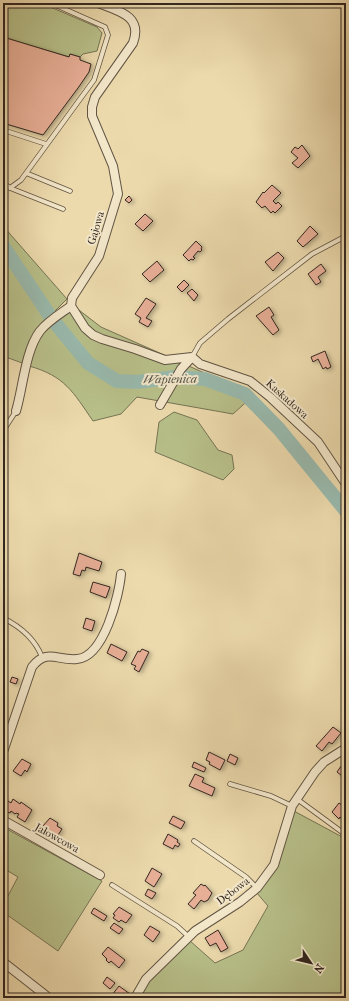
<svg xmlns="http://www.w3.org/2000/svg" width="349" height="1001" viewBox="0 0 349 1001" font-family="'IM FELL French Canon',serif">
<defs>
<filter id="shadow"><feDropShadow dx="2.5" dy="1.5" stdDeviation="2" flood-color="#0004"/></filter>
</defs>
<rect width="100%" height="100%" fill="#ecdaad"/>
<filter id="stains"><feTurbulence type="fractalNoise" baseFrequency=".005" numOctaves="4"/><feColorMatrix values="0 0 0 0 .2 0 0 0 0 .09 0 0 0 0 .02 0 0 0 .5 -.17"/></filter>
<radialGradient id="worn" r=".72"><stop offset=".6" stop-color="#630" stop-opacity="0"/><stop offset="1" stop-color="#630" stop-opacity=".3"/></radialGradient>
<!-- green -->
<path fill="#b8c08a" stroke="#767455" d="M3,3H41L97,27L102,33L97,51L83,54L80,57L70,54L69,57L3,37Z
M3,226L67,299L53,313L3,237Z
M3,256L47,322L25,364L3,356Z
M75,307L101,327L254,395L233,414L137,397L121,414L93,421C73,392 65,376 29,366L40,334Z
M174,412L197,420L218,450L232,455L234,469L223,480L155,452L159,422Z
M292,810L346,839V998H138L147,981L189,940L215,963L243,950L268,906L256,892L277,866Z
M3,827L102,881L58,951L3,912V905L18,877L3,868Z"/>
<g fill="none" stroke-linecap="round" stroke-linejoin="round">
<!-- river -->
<path stroke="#99baae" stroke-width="14" d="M3,246L52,319L88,363L117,381L137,382L176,377L205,379L245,394L279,429L346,511"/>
</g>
<!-- building -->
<path fill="#e8af97" stroke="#332720" filter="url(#shadow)" d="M3,37L69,57L70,54L80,57V60L91,64L89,72L78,88L43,135L3,123Z
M302,145L310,156L298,168L292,163L298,158L291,152L295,147L298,149Z
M272,185L281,193L273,201L276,204L278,202L282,206L275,213L273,211L271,213L265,206L262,208L256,202L263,192L264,193Z
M129,196L132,200L129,203L125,200Z
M145,214L153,221L143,231L135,224Z
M310,226L318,234L303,247L297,241Z
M196,241L202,247L201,249L202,250L200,252L198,251L193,257L195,258L193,260L191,259L189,261L183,255Z
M278,252L284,258L273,271L265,262Z
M157,261L164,270L150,282L142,274Z
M321,264L326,271L318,277L321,282L316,285L308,274Z
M184,280L189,285L182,292L177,287Z
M192,289L198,295L194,301L187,293Z
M146,298L156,304L146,318L152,321L148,327L139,322L141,318L135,314Z
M269,307L274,315L271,317L279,330L273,335L256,316Z
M325,351L331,367L327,369L326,367L323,369L318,359L313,362L311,357Z
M79,553L102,562L99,571L86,567L85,571L82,570L80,576L73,574Z
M93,582L110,587L106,598L90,592Z
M86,618L95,621L92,631L83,628Z
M111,644L127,652L122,661L107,653Z
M142,649L149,652L139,672L134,669L136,666L131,664L138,651L140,652Z
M12,677L18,679L16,684L10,682Z
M333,727L341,733L332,744L329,742L322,751L316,746Z
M209,752L225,760L220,770L209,764L210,762L206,760Z
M230,754L238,758L235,765L227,761Z
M22,759L31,764L27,772L25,770L21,776L13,771Z
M346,759V779L337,772Z
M194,762L206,768L204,772L192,767Z
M195,774L204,778L202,782L215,788L212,796L189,786Z
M13,799L20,804L21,802L32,810L25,822L17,817L19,814L16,813L15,814L11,811L10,813L3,810L8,801L11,803Z
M339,803L346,808L345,821L340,817L339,819L332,812Z
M173,816L185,822L181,829L169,823Z
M50,818L58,823L57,826L62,829L56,838L52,835L50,838L42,832L44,828L42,827Z
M168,834L178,840L177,842L180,844L178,847L175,845L173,849L163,844Z
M152,868L162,874L154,887L145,881Z
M201,884L204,886L205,885L212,893L208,900L204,902L201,900L194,909L188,904L196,895L193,893Z
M148,889L156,893L152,899L145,895Z
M119,907L132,915L126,923L121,920L119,922L113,918L115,915L113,914Z
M94,908L107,916L104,921L91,913Z
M114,923L123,929L119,934L110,928Z
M150,926L160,932L153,942L144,935Z
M218,930L228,948L221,952L216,943L210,946L205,938Z
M108,947L125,960L119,968L111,961L109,963L106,960L107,959L102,954Z
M107,977L115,983L110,989L103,983Z
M119,986L130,994L127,998H117L112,995Z"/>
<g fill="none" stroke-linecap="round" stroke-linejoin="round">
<defs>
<path id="lane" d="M3,130L46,144
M26,173L70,191
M3,183L10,188L63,209
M10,188L21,180L94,80L108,35L105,27L51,3
M192,357L200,343L228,319L312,254L346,236
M3,431L16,411
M3,618C19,626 35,639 42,657
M230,784L271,796L292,806
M297,799L346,835
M194,841L246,877L257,888
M112,885L177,926L189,937"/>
<path id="street" d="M98,3C119,11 143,16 133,43L95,97L92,107V116L113,166L118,194L99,256L72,298L71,306L85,328L93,335L102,339L135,349L165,360L192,357
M192,357L200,364L250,381L270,397L318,442L346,484
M160,405L181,369L192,357
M16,411C23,388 25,351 40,331C48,321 60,314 71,306
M3,752L32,667C47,648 57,661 77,659C104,657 119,596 121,574
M3,820L100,875
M3,962L49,998
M135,998L146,979L195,931L240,902L257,888L274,865L292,806L315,772L324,762L346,748"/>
</defs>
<!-- lane casing -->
<use href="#lane" stroke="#615443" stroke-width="5.5"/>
<!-- street casing -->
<use href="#street" stroke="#615443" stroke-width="10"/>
<!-- lane -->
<use href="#lane" stroke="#f3e7ca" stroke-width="4"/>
<!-- street -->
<use href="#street" stroke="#f3e7ca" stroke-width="8"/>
</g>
<g text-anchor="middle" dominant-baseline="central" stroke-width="4" stroke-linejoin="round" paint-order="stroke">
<!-- street labels -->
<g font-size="11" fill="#332720" stroke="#f3e7ca">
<text transform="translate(96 228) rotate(-73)">Gajowa</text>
<text transform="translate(287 399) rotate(42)">Kaskadowa</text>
<text transform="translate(57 838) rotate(29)">Jałowcowa</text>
<text transform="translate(233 891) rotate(-37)">Dębowa</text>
</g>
<!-- water labels -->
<g font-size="12" font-style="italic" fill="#4c4c44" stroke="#f3e7ca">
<text transform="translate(170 379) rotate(-1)">Wapienica</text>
</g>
</g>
<!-- margin -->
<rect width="349" height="1001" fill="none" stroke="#ecdaad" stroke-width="16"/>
<rect x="4" y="4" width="341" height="993" fill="none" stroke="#332720" stroke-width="2"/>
<rect x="8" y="8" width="333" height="985" fill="none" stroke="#332720"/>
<!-- north arrow -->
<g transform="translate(311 963) rotate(125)" stroke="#f3e7ca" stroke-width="3" paint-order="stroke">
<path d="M0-3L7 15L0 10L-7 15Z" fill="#332720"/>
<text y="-6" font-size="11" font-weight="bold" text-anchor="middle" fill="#332720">N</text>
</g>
<rect width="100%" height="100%" filter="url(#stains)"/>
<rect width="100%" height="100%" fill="url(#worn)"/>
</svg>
